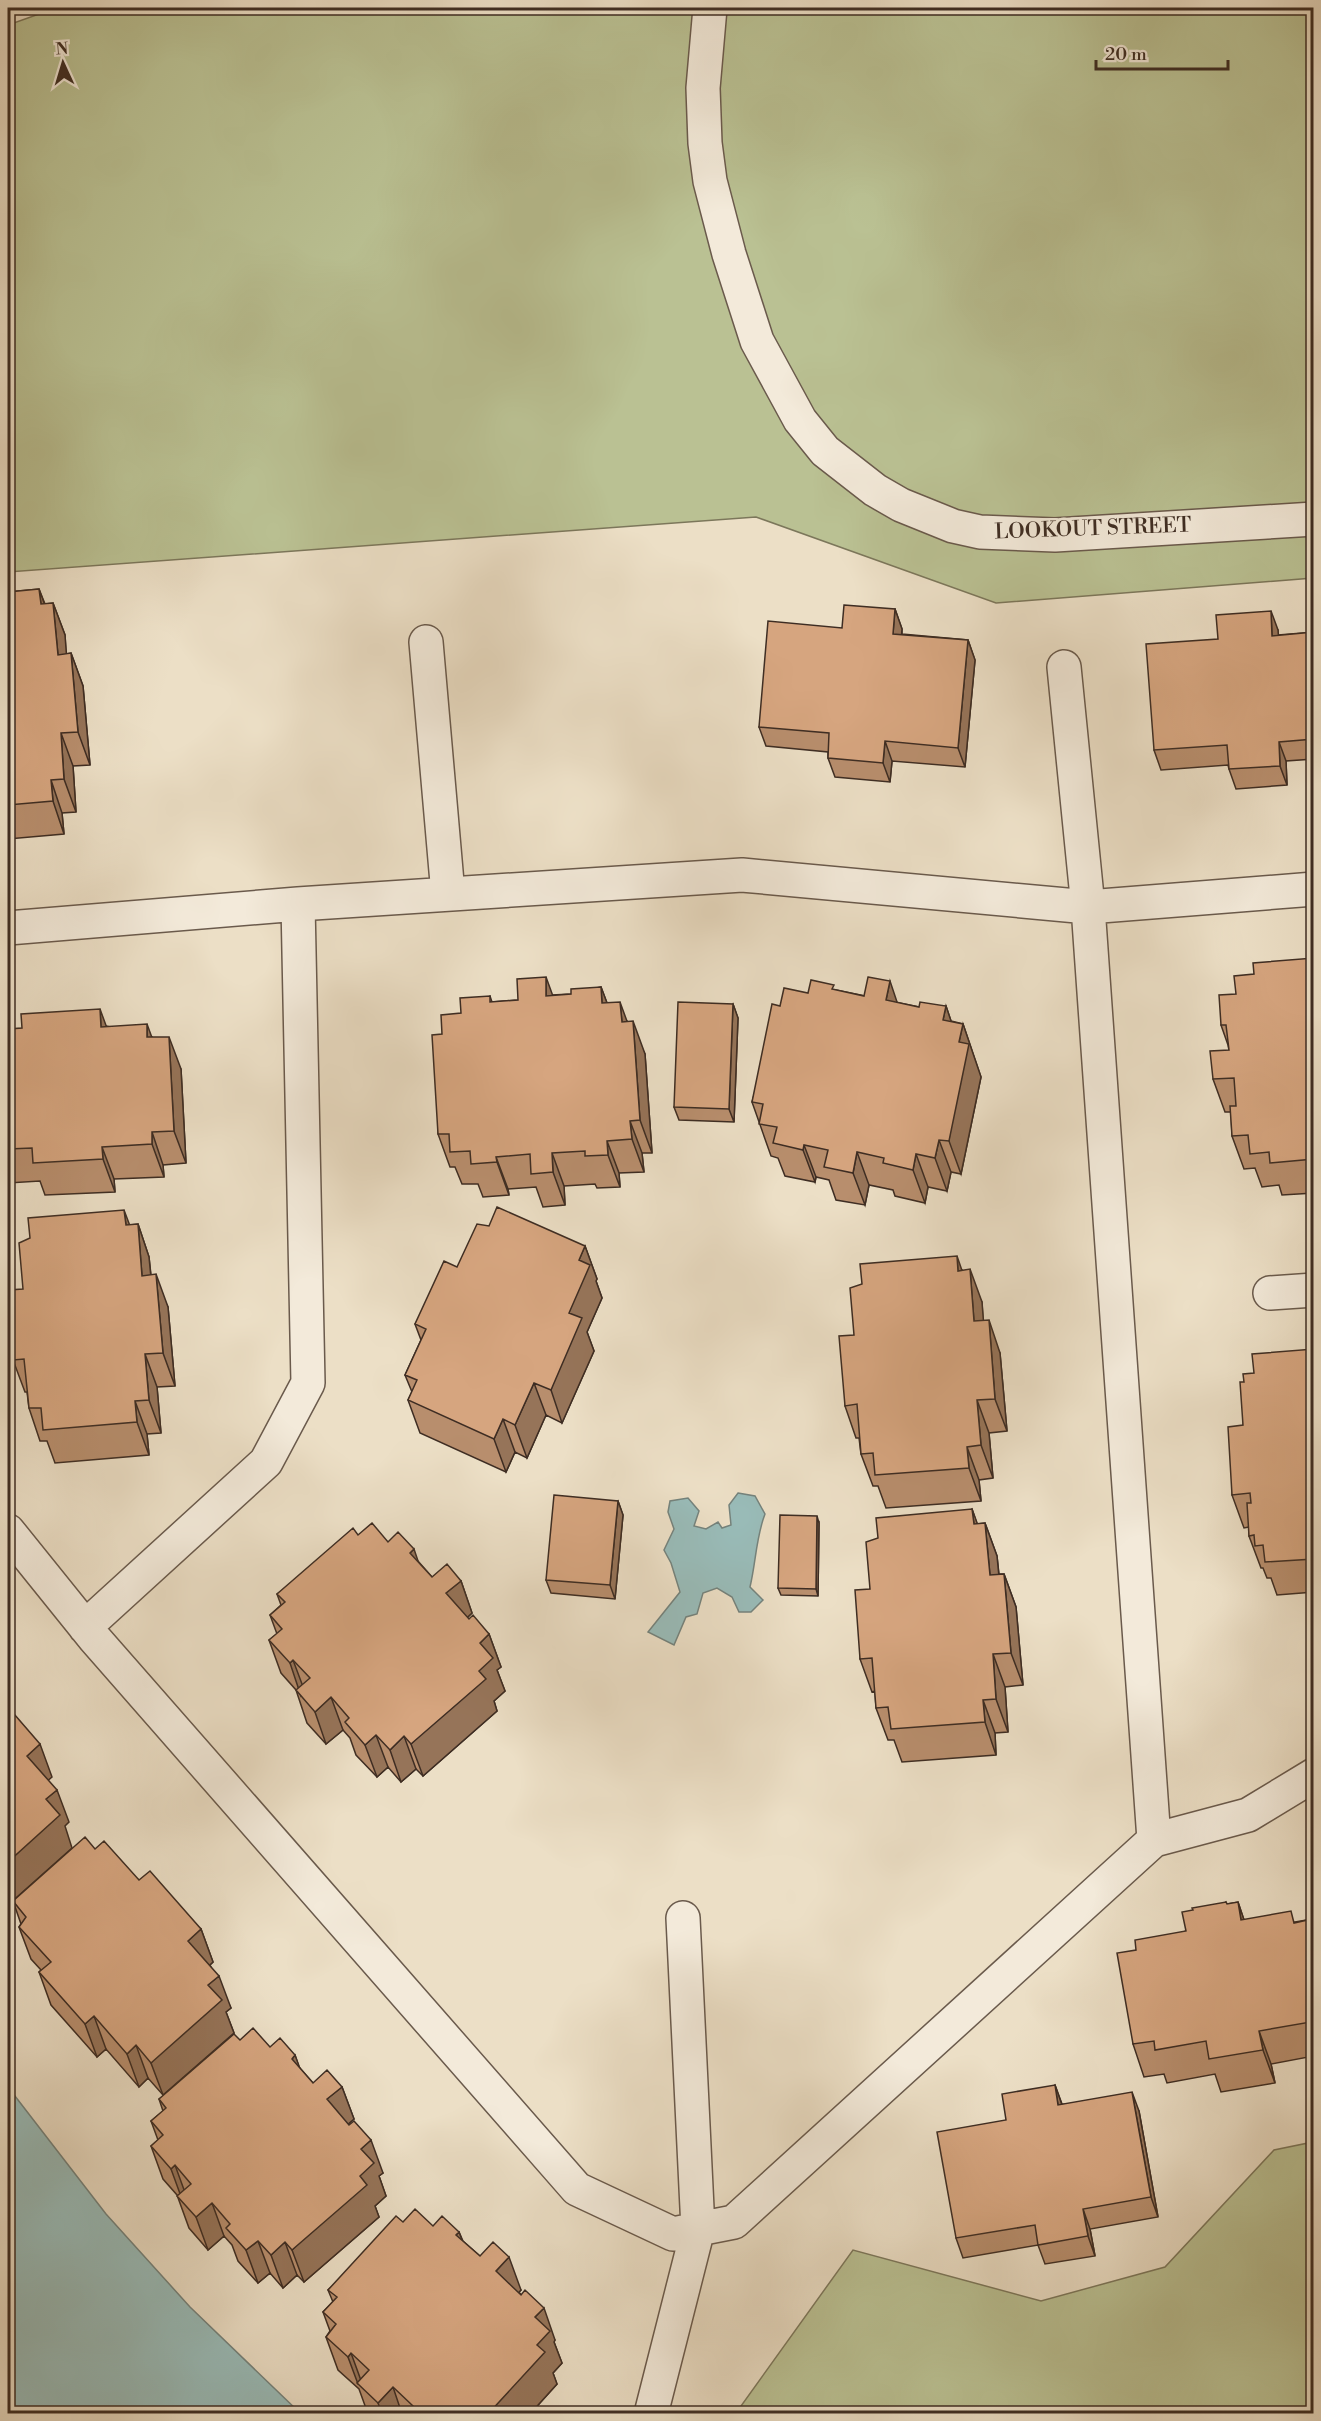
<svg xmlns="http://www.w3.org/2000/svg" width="1321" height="2421" viewBox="0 0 1321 2421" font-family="'Libre Bodoni',serif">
<rect width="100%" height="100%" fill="#ecdfc6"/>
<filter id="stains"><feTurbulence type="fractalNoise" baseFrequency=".00333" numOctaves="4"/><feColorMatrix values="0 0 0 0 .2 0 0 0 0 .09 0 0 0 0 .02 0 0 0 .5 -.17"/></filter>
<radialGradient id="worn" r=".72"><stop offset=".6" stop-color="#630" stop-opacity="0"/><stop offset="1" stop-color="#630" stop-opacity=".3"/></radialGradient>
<!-- green -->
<path fill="#bac193" stroke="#7c775b" stroke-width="1.5" d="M56,8H1313V578L996,603L756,517L8,572V25Z
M1313,2142V2413H736L853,2250L1041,2301L1165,2267L1274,2150Z"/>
<!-- water -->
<path fill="#99bcb9" stroke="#75837d" stroke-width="1.5" d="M738,1493L755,1496L765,1514C756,1537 756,1562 750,1587L763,1600L751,1612H739L732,1597L717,1588L703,1593L697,1614L686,1617L674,1645L648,1632L680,1592L671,1563L664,1550L674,1529L668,1512L670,1501L688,1498L699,1511L694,1526L706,1529L718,1522L722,1528L731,1525L729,1505Z
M8,2087L106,2214L190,2307L300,2413H8Z"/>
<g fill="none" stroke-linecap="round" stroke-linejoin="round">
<defs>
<path id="minor" d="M710,8L703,88L705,143L710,181L729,254L757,341L800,420L825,451L875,490L901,505L953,526L980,532L1055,535L1314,519
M426,642L448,894
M1064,667L1088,907L1154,1840
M8,928L298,904L742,875L1088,907L1314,889
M1270,1293L1314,1290
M8,1531L95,1639L577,2189L673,2234L734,2222L1154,1840L1248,1815L1314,1775
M85,1627L266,1462L308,1383L298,904
M651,2414L698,2229L683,1918"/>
</defs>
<!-- minor casing -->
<use href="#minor" stroke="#6a5a4c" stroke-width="36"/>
<!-- minor -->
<use href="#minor" stroke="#f3eada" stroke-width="33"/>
</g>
<!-- wall -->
<path fill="#b88e6d" stroke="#3e2d23" stroke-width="1.5" d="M39,589L45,604L53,603L65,635L66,654L71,653L83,686L90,765L73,766L76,812L62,813L64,834L8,839V592Z
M895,609L902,629V634L968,640L975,660L965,767L892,761L890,782L835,777L828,758V752L766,746L759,727L842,628Z
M1278,630V635L1314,632V759L1286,761L1287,785L1236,789L1229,769L1228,765L1161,770L1154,750L1218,639Z
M1314,958V1193L1282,1195L1279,1185L1262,1187L1255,1168L1244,1169L1232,1136L1231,1112H1225L1213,1079L1229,1050L1228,1045L1221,1025L1236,994L1254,974Z
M601,987L607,1003L627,1021L645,1054L652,1153H642L644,1172L619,1173L620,1187L597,1188L595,1184L564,1186L565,1205L543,1207L536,1187L508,1189L509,1195L483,1197L478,1184H462L455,1167H450L438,1134L442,1034L461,1013L490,996L492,1002L518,1000L552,995L571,994Z
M836,990L919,1007L946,1006L951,1021L963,1024L981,1077L961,1174L951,1172L947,1191L928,1187L925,1203L895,1196L893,1190L869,1185L865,1205L836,1200L829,1180L816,1177L815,1182L785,1176L778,1158L771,1156L752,1102L780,1006L808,993Z
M733,1004L738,1018L734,1122L679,1120L674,1107Z
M106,1026L152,1037L181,1069L186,1163L163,1165L164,1177L114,1179L115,1192L45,1195L40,1181L8,1183V1029Z
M138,1224L149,1257L151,1275L168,1307L175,1386L157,1387L161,1433L147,1434L149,1455L55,1463L47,1441H40L29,1408L27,1392H25L13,1360L23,1289L130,1225Z
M585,1246L597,1279L596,1281L602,1298L587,1332L594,1351L562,1423L546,1415L527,1458L515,1452L506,1472L420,1433L408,1400L412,1392L405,1375L421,1340L415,1324L457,1267Z
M962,1270L982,1302L983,1320L1000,1353L1007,1431L989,1433L993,1478L979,1480L981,1501L886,1508L878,1486H873L861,1454L859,1438H856L845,1406L854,1335Z
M1314,1349V1592L1277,1595L1271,1578H1267L1263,1568H1261L1249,1536V1527L1244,1528L1232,1495L1243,1425L1254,1373Z
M618,1501L623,1515L615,1599L551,1593L546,1580Z
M972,1509L977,1524L985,1523L997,1556L999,1574H1004L1016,1607L1023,1685L1005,1687L1008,1732L995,1733L996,1755L902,1762L894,1740H888L876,1708L875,1691L872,1692L860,1659L870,1589Z
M819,1523L818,1596L781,1595L778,1588Z
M358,1535L388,1542L418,1561L432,1577L461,1581L472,1613L467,1618L489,1634L501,1667L497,1670L505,1691L494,1701L497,1711L423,1776L416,1769L401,1782L388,1767L377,1777L356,1755L350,1738L343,1730L326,1744L307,1723L296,1690L281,1673L269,1640L277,1634L270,1615L281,1605L277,1594Z
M95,1849L139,1880L201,1929L213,1962L210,1965L231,2008L226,2012L234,2033L163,2095L148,2078L139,2087L106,2049L97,2057L51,2005L39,1972L41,1970L31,1959L19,1927L21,1924L13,1901Z
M1226,1902L1227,1904L1238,1902L1244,1920L1295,1922L1312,1919L1314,1922V2056L1271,2064L1275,2083L1221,2092L1215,2074L1167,2083L1164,2074L1144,2077L1133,2044L1136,1950L1186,1931Z
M240,2040L270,2047L295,2055L299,2067L313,2083L342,2087L354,2119L348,2124L383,2173L379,2176L386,2196L375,2206L379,2217L304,2282L297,2275L283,2288L270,2273L258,2283L238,2261L232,2245L224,2236L208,2250L189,2228L177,2195L163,2179L151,2146L158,2140L151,2121L163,2111L159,2099Z
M1055,2085L1062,2104L1139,2111L1158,2217L1090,2229L1095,2256L1045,2264L1038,2245L963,2258L956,2238L1006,2120Z
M403,2222L433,2226L459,2232L463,2241L480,2256L521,2290L519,2292L555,2340L554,2342L562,2363L553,2373L557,2384L530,2414H368L359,2389L338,2370L326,2337L330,2331L323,2312L333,2302L328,2290Z"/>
<!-- shaded-wall -->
<path fill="#967459" stroke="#3e2d23" stroke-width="1.5" d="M39,589L51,622L41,604Z
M53,603L65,635L69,688L58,655Z
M895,609L902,629L900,653L893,634Z
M1271,611L1278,630L1280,655L1272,636Z
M968,640L975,660L965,767L958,748Z
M71,653L83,686L90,765L78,732Z
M61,733L73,766L76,812L64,779Z
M885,741L892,761L890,782L883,763Z
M1279,742L1286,761L1287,785L1280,766Z
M51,780L62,813L64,834L53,801Z
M546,977L558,1010L546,996Z
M890,981L901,1014L886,1000Z
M601,987L613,1019L602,1003Z
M620,1002L632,1035L622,1022Z
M733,1004L738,1018L734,1122L729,1109Z
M946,1006L957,1039L943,1020Z
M100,1009L112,1042L101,1027Z
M633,1021L645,1054L652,1153L640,1120Z
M147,1024L159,1057L147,1037Z
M963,1024L981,1077L961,1174L949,1141L959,1042Z
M169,1037L181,1069L186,1163L174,1131Z
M630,1121L642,1153L644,1172L632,1139Z
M152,1132L163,1165L164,1177L152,1144Z
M939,1140L951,1172L947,1191L935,1158Z
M607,1141L619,1173L620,1187L608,1155Z
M804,1145L816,1177L815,1182L803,1150Z
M102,1147L114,1179L115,1192L103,1159Z
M857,1152L869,1185L865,1205L853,1173Z
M552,1153L564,1186L565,1205L553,1172Z
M916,1154L928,1187L925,1203L913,1170Z
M496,1157L508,1189L509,1195L497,1162Z
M124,1210L136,1242L126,1225Z
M138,1224L149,1257L154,1309L142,1276Z
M585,1246L597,1279L596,1281L602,1298L587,1332L594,1351L562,1423L551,1390L569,1313L579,1260Z
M957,1256L968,1288L958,1271Z
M970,1269L982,1302L986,1354L974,1321Z
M156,1274L168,1307L175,1386L163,1353Z
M989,1320L1000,1353L1007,1431L995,1399Z
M145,1354L157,1387L161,1433L149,1400Z
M534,1383L546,1415L527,1458L515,1425Z
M977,1400L989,1433L993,1478L981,1445Z
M135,1401L147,1434L149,1455L137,1422Z
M503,1419L515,1452L506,1472L494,1439Z
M967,1447L979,1480L981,1501L969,1468Z
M618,1501L623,1515L615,1599L610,1585Z
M972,1509L984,1542L974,1524Z
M817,1516L819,1523L818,1596L816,1589Z
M985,1523L997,1556L1002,1608L990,1575Z
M414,1549L425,1582L410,1553Z
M1004,1574L1016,1607L1023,1685L1011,1653Z
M461,1581L472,1613L458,1626L446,1593Z
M489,1634L501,1667L497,1670L505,1691L494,1701L497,1711L423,1776L411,1744L479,1671L480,1643Z
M993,1654L1005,1687L1008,1732L996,1699Z
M293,1660L305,1692L301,1696L290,1663Z
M331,1697L343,1730L326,1744L315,1712Z
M983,1700L995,1733L996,1755L985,1722Z
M376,1735L388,1767L377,1777L365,1745Z
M404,1736L416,1769L401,1782L390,1750Z
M40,1744L52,1777L38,1789L27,1756Z
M57,1790L69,1822L65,1826L72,1848L8,1905V1862L46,1799Z
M1238,1902L1249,1935L1241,1920Z
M201,1929L213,1962L200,1974L188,1941Z
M219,1976L231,2008L226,2012L234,2033L163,2095L151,2063L208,1985Z
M1310,2012L1314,2021V2028L1311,2022Z
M94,2016L106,2049L97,2057L85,2024Z
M1259,2031L1271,2064L1275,2083L1263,2050Z
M136,2045L148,2078L139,2087L127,2054Z
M295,2055L307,2088L292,2059Z
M1055,2085L1062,2105H1058Z
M342,2087L354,2119L339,2132L327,2099Z
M1132,2092L1139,2111L1158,2217L1151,2197Z
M371,2140L383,2173L379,2176L386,2196L375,2206L379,2217L304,2282L292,2250L360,2176L361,2149Z
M175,2165L187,2198L183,2202L171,2169Z
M212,2203L224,2236L208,2250L196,2217Z
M1083,2209L1090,2229L1095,2256L1088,2236Z
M459,2232L471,2264L456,2235Z
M258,2241L270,2273L258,2283L246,2250Z
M285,2242L297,2275L283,2288L271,2255Z
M509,2257L521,2290L508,2304L496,2271Z
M544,2308L555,2340L554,2342L562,2363L553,2373L557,2384L530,2414H488L537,2345L535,2317Z
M351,2353L363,2386L358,2384L348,2357Z
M393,2387L402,2414H382L378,2403Z"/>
<!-- building -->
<path fill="#d6a57f" stroke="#3e2d23" stroke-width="1.5" d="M39,589L41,604L53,603L58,655L71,653L78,732L61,733L64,779L51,780L53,801L8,805V592Z
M844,605L895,609L893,634L968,640L958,748L885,741L883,763L828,758L829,733L759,727L768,621L842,628Z
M1271,611L1272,636L1314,632V739L1279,742L1280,766L1229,769L1227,745L1154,750L1146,644L1218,639L1216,615Z
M1314,958V1159L1270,1163L1269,1152L1250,1154L1248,1135L1232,1136L1230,1106H1236L1234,1078L1213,1079L1210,1051L1229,1050L1226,1025H1221L1219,995L1236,994L1234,976L1254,974L1253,963Z
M546,977V996L571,994V989L601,987L602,1003L620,1002L622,1022L633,1021L640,1120L630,1121L632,1139L607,1141L608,1155L585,1156V1151L552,1153L553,1172L531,1174L530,1154L496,1157L497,1162L471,1164L470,1151L450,1152L449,1134H438L432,1035L442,1034L441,1015L461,1013L460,998L490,996V1002L518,1000L517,979Z
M868,977L890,981L886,1000L919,1007L920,1002L946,1006L943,1020L963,1024L959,1042L969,1044L949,1141L939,1140L935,1158L916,1154L913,1170L883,1163L884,1158L857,1152L853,1173L824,1167L828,1150L804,1145L803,1150L773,1143L777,1127L759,1124L763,1104L752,1102L772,1004L780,1006L784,988L808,993L811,980L834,985L832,989L864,996Z
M678,1002L733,1004L729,1109L674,1107Z
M100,1009L101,1027L147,1024V1037H169L174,1131L152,1132V1144L102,1147L103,1159L33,1163L32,1148L8,1149V1029L22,1028L21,1014Z
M497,1207L585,1246L579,1260L590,1265L569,1313L582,1318L551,1390L534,1383L515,1425L503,1419L494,1439L408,1400L417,1380L405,1375L426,1329L415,1324L444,1261L457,1267L477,1224L489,1226Z
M124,1210L126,1225L138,1224L142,1276L156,1274L163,1353L145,1354L149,1400L135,1401L137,1422L43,1430L41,1408H29L24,1359L13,1360L8,1290L23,1289L19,1243L30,1238L28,1218Z
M957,1256L958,1271L970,1269L974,1321L989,1320L995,1399L977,1400L981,1445L967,1447L969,1468L875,1475L873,1453L861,1454L857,1404L845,1406L839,1336L854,1335L850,1288L862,1284L860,1264Z
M1314,1349V1559L1265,1562L1263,1545L1255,1546L1254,1535L1249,1536L1247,1503H1251L1250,1493L1232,1495L1228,1427L1243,1425L1240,1382H1244L1243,1374L1254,1373L1252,1354Z
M554,1495L618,1501L610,1585L546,1580Z
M972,1509L974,1524L985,1523L990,1575L1004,1574L1011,1653L993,1654L996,1699L983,1700L985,1722L891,1729L888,1707L876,1708L872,1658L860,1659L855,1590L870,1589L866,1542L878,1538L876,1518Z
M780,1515L817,1516L816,1589L778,1588Z
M372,1523L388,1542L398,1532L414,1549L410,1553L432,1577L447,1564L461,1581L446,1593L469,1619L473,1615L489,1634L480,1643L493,1658L479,1671L486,1679L411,1744L404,1736L390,1750L376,1735L365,1745L345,1722L349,1718L331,1697L315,1712L296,1690L310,1678L293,1660L290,1663L269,1640L282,1629L270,1615L285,1602L277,1594L353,1528L358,1535Z
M8,1707L40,1744L27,1756L57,1790L46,1799L60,1815L8,1862Z
M85,1837L95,1849L104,1841L139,1880L150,1871L201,1929L188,1941L219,1976L208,1985L222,2000L151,2063L136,2045L127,2054L94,2016L85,2024L39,1972L51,1962L19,1927L26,1917L13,1901Z
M1226,1902L1227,1904L1238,1902L1241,1920L1291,1911L1294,1923L1312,1919L1314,1926V2011L1310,2012L1311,2022L1259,2031L1263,2050L1209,2059L1206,2041L1155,2050L1154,2041L1133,2044L1117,1953L1136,1950L1135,1940L1186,1931L1182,1912L1193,1910L1192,1908Z
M253,2028L270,2047L280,2038L295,2055L292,2059L313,2083L327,2070L342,2087L327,2099L349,2125L354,2121L371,2140L361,2149L374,2163L360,2176L367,2185L292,2250L285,2242L271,2255L258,2241L246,2250L226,2228L230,2224L212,2203L196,2217L177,2196L191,2184L175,2165L171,2169L151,2146L163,2135L151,2121L166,2108L159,2099L234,2034L240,2040Z
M1055,2085L1058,2105L1132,2092L1151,2197L1083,2209L1088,2236L1038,2245L1035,2225L956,2238L937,2132L1006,2120L1002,2094Z
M415,2209L433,2226L442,2216L459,2232L456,2235L480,2256L493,2242L509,2257L496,2271L521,2295L525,2290L544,2308L535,2317L550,2331L537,2345L545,2352L488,2414H413L409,2410L413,2406L393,2387L378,2403L357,2383L369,2370L351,2353L348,2357L326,2337L336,2324L323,2312L337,2297L328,2290L396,2216L403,2222Z"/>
<g text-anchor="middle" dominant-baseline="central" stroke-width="5" stroke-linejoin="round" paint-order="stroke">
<!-- street labels -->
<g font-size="21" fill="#3e2d23" stroke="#f3eada">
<text transform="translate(1093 529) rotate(-2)">LOOKOUT STREET</text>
</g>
</g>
<!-- margin -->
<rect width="1321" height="2421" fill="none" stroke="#ecdfc6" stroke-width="30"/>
<rect x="9" y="9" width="1303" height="2403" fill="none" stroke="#3e2d23" stroke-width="3"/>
<rect x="15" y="15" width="1291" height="2391" fill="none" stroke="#3e2d23" stroke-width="1.5"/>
<!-- north arrow -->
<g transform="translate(63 63) rotate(356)" stroke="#f3eada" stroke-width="4.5" paint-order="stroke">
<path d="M0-4.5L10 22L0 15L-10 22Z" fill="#3e2d23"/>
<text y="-9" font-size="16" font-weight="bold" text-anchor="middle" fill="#3e2d23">N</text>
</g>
<!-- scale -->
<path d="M1096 60v9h132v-9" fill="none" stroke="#3e2d23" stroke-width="3"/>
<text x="1105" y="60" font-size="18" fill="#3e2d23" stroke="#f3eada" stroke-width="4.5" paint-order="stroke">20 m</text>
<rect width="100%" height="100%" filter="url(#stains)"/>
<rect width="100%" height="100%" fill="url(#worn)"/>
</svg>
